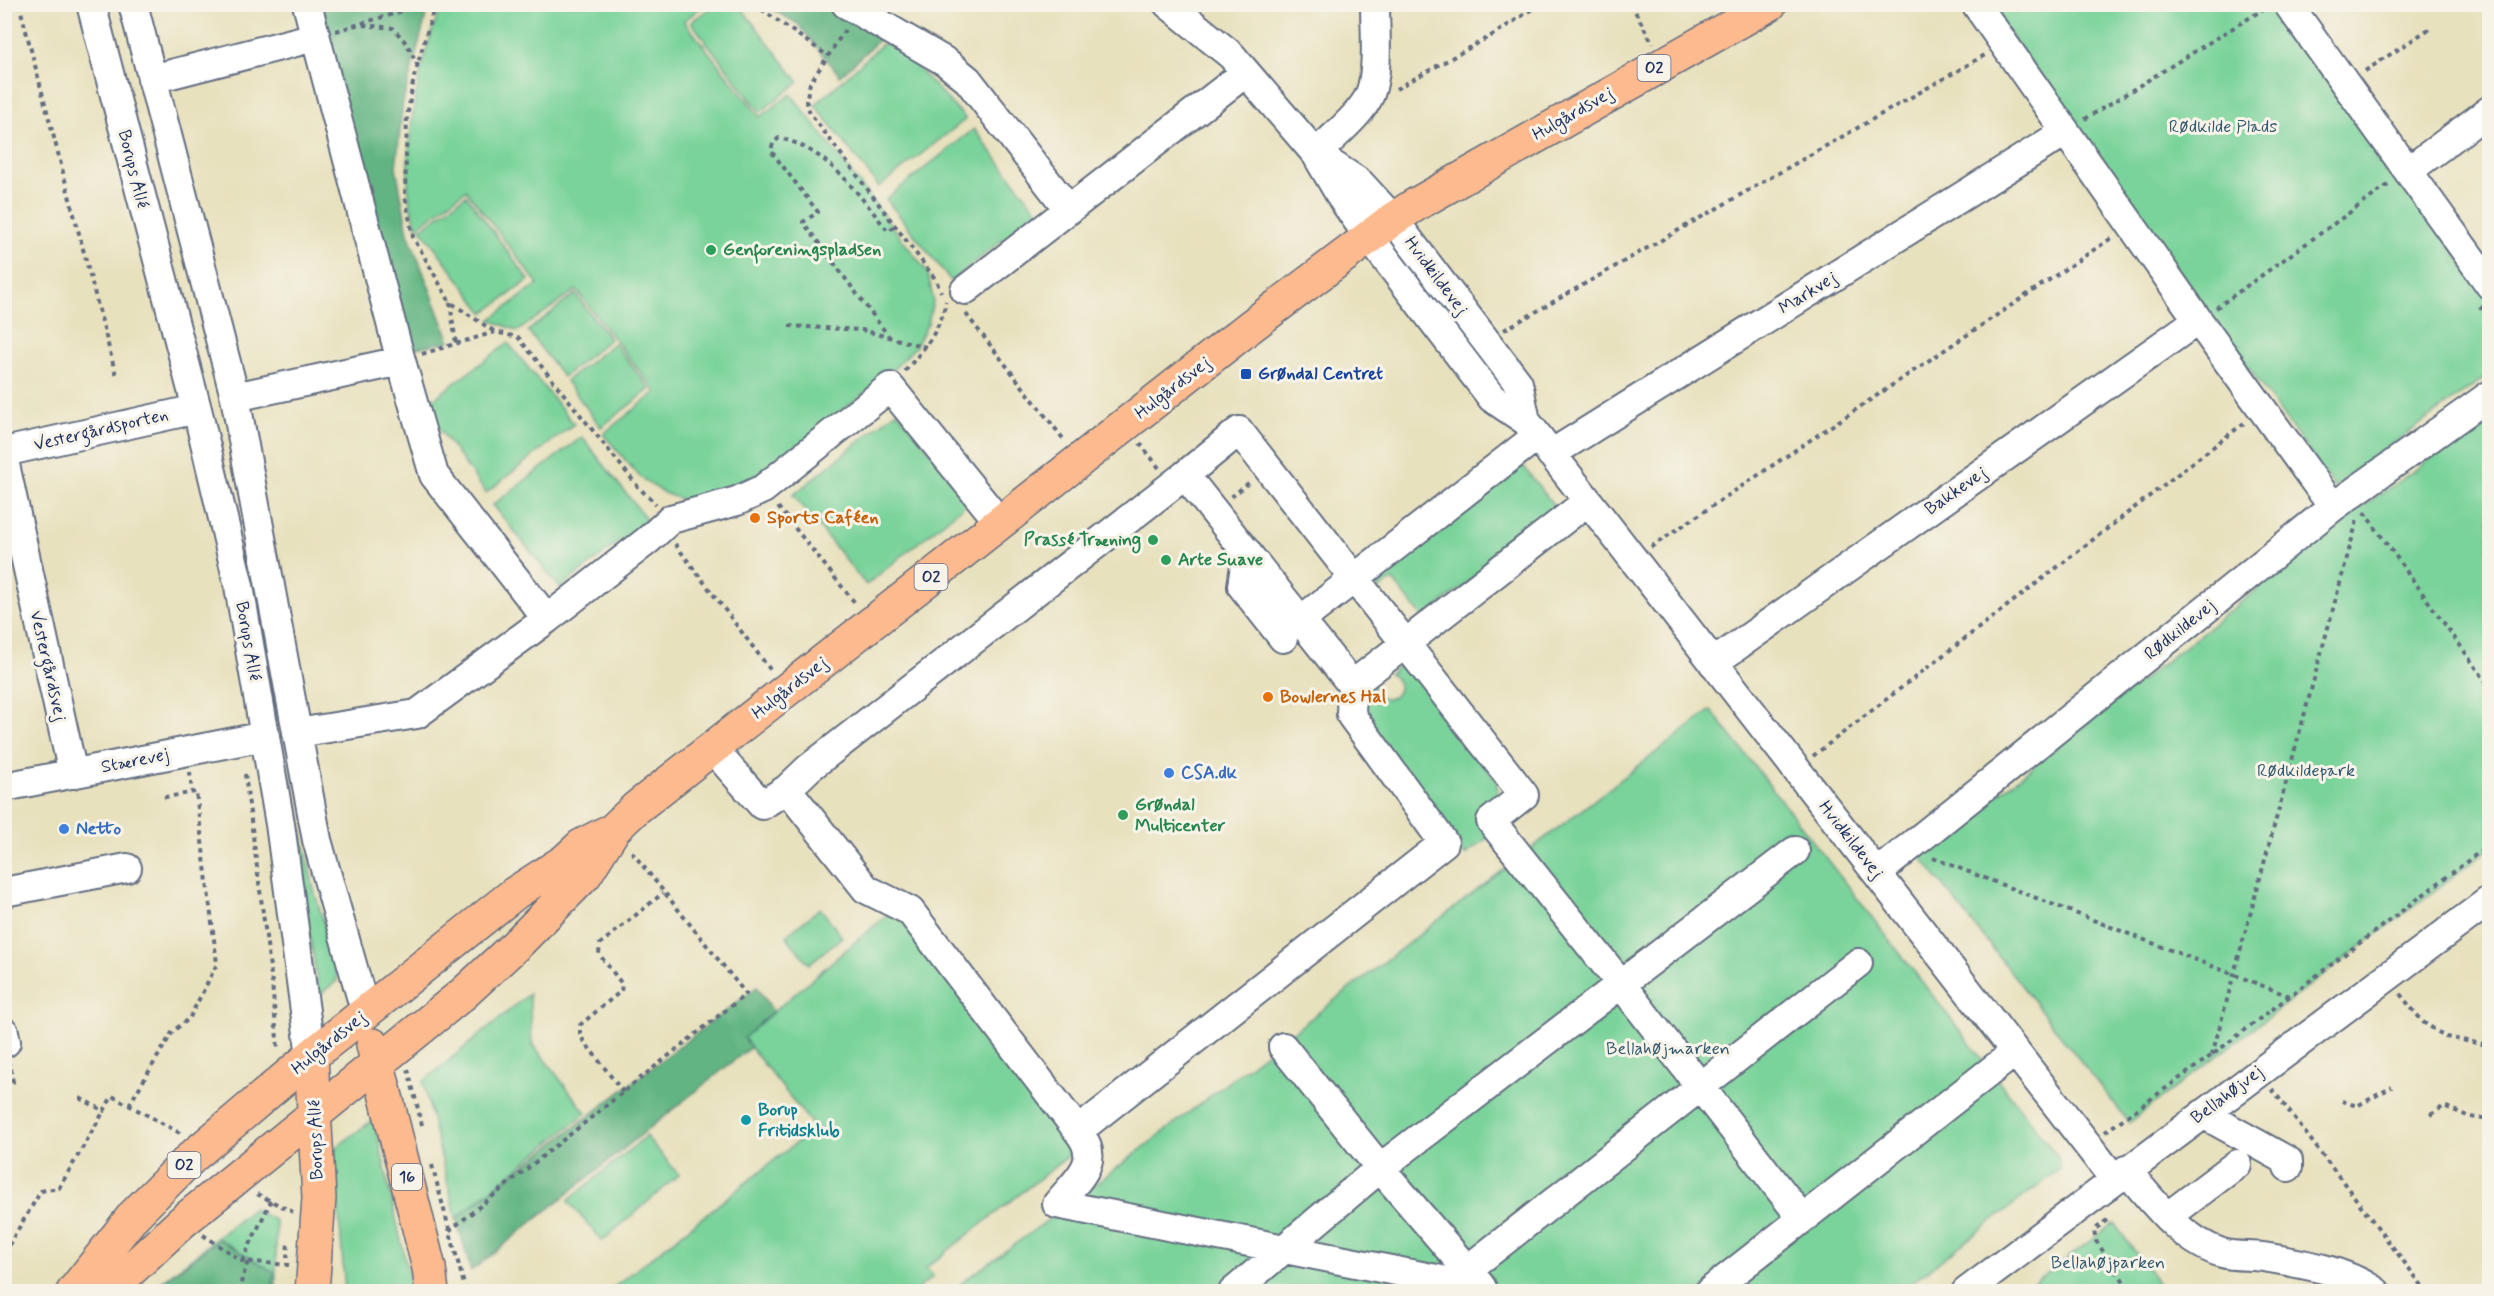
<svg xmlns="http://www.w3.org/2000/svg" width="2494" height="1296" viewBox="0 0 2494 1296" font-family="Mynerve,sans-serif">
<rect width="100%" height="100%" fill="#f7f3e8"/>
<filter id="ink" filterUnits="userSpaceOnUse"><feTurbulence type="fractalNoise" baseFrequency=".0167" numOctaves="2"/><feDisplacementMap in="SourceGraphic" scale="12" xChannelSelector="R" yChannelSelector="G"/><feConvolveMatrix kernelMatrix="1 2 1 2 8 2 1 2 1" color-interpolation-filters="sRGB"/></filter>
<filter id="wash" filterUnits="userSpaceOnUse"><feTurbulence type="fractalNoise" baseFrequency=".008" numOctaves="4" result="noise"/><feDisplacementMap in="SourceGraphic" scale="24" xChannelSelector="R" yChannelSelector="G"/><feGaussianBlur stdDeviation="1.35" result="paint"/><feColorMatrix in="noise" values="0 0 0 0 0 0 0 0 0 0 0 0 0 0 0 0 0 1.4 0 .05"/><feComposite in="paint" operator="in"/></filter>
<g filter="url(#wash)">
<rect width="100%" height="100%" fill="#e8e1be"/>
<!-- green -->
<path fill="#79d39a" stroke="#4a817c" stroke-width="1.5" d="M442,5H704L684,21L760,117L791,94L928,273L933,300L928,323L916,346L891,372L743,488L686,501L664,493L640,477L603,434L656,392L576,290L518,331L490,320L538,284L466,190L417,227C414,217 410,206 409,196C403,141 421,55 442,5Z
M714,5H739L799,82L760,112L691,22Z
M1989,5H2281L2489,300V374L2334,487Z
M889,38L966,119L879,187L815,105Z
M974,129L1038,212L951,281L886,199Z
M466,195L529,280L484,313L421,229Z
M575,294L610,339L563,377L528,331Z
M508,343L574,424L486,493L423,407Z
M614,343L650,389L601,427L566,381Z
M897,411L970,501L866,585L793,495Z
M2489,418V849L2129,1123L1920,856L2352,514Z
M582,437L647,520L560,588L493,505Z
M1520,462L1559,512L1423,618L1393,580L1378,590L1377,579L1379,573Z
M1405,660L1497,781L1498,798L1476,818L1490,836L1465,855L1363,722L1359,695L1374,683L1375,693C1392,710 1411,685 1389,674Z
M1711,710L2058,1157L2060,1169L1901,1291L949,1292L1074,1201Z
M289,771L314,890L336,964L337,981L319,995L285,772Z
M820,908L842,937L809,964L786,936Z
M895,908L1077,1149L926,1268L933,1277L915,1291L608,1292L815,1128L743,1038Z
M529,994L532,1043L586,1113L456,1218L423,1082Z
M374,1119L412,1291H345L334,1149Z
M646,1136L679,1175L602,1241L568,1201Z
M253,1209L276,1221V1291L149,1292Z
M2114,1223L2164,1291H2024Z"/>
<!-- forest -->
<path fill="#62b582" stroke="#3e7270" stroke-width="1.5" d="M314,5H429L403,102L396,167L408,233L450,341L407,350Z
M765,5H822L881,38L840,76L798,24Z
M757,987L773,1011L744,1038L751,1047L471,1271L456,1218Z
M219,1239L274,1272L273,1291H151Z"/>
</g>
<g filter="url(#ink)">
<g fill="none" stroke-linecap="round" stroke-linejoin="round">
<defs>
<path id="minor" d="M91,4L197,409L239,586L280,824L311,1056
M133,4L235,397L317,840L366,1014
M307,4L401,361L434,475L547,619
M846,4L946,62L968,80L1069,210
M1168,4L1231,55L1316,154L1343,200L1369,237L1492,398L1526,421L2114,1179
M1976,4L2198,320L2333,507
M2288,4L2490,285
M152,79L315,37
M1316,154C1331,138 1362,114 1370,94C1379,70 1375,30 1375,4
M1322,158L1360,183L1393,219L1518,383L1526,421
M2408,171L2490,110
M965,290L1245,73
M235,397L401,361
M4,452L197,409
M1551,454L2065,132
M4,460L73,774
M1185,475L1239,431L1524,795L1491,821L1621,984L1801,1217
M1247,552L1242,586L1283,638
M1301,620L1537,436
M1713,663L2198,320
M1352,685L1588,501
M297,733L417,714L547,619L648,540L671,519L737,501L763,489L890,387L1000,523
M712,748L762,805L787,789L809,768L1185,475L1352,685L1351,715L1444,843L1078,1131L910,911L866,889L787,789
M4,787L265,736
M1877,873L2333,507L2490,395
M4,892L127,868
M4,1032L6,1042
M1283,1047L1380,1168L1480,1285
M2203,1114L2288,1161V1167
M1078,1131C1103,1162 1078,1178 1057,1204L1482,1288
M2126,1170C2153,1202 2181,1240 2222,1253C2235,1257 2250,1255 2263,1257C2300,1263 2345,1270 2376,1292
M2167,1217L2237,1164
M1467,1270L1858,963
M1233,1292L1380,1168L1795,851
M1709,1292L2015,1052
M1966,1292L2490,900"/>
<path id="major" d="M373,1045L429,1268L432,1292
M311,1056L319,1198L312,1292
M73,1292L134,1215L192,1157L311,1056L515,893L566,860L581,846L606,833
M107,1292L182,1222L464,993L517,944L585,875L614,829L636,808L1251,326L1393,219L1415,205L1770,4"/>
</defs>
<!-- minor casing -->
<use href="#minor" stroke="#636d80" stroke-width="32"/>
<!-- major casing -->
<use href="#major" stroke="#636d80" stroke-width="36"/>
<!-- path -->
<path stroke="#636d80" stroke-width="4" stroke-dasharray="4.5 4.5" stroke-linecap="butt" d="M19,4L116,375
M435,4L414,77L407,117L405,196L413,237L450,302L495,332
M754,4L828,56
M1631,4L1653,44
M363,25L393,28L407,44L418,66
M845,30L810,83L806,101L810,113L936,280L941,292
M336,31L403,11L412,4
M2365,71L2429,29
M1396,89L1496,33L1540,4
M2085,119L2267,7
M450,302L456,344
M2480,306L2490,320
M2216,308L2391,183
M966,314L1065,441
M789,326L862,330L926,347
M1504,330L1985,55
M890,338L803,222L818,212L771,151L773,143L779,138C828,149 858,194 888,231L895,226
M422,354L495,332L518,337L639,488L656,504
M905,371C924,349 940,331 946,301
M1140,443L1159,468
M1231,497L1251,481
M778,507L856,604
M2364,512L2490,687
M675,544L772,672
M1651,547L2113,237
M1813,756L2244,423
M190,772L192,792
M245,774L272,983L278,1050
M1933,858L2289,996
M2400,994L2423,1022L2446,1037L2482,1044L2490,1037
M2212,1055L2358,517
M408,1069L422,1125
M4,1083L13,1082L10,1064
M2272,1089L2427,1292
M623,1092L580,1036V1025L621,991L622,984L599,954L600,944L663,893
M80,1098L104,1111L112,1096L180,1133
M2342,1101L2357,1106L2392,1087
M129,1105L173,1031L189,1019L217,964L196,792L160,798
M2431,1115L2444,1106L2470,1117L2490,1120
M2105,1132L2212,1055L2490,844
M2490,1156L2484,1171L2490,1184
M432,1165L466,1292
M257,1194L293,1212
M2107,1220L2094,1230L2096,1241L2131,1292
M449,1231L746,994L631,851
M203,1235L242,1261L289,1265
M4,1253L41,1191L59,1188L104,1111
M287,1258L288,1242
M242,1261L271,1201
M238,1292L248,1261"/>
<!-- minor -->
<use href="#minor" stroke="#fff" stroke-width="28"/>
<!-- major -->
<use href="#major" stroke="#fcba8e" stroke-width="33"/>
</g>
</g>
<!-- markers -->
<g fill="#2e9e5b" stroke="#f7f3e8" stroke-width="2">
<circle cx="711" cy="250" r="6"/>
<circle cx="1153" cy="540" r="6"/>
<circle cx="1166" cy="560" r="6"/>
<circle cx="1123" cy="815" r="6"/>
</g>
<rect fill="#1a4fb4" stroke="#f7f3e8" stroke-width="2" x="1240" y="368" width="12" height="12" rx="3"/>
<g fill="#e8710a" stroke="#f7f3e8" stroke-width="2">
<circle cx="755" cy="518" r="6"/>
<circle cx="1268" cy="697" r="6"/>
</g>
<g fill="#3f7fe0" stroke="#f7f3e8" stroke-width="2">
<circle cx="1169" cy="773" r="6"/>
<circle cx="64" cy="829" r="6"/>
</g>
<circle fill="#0f9aa8" stroke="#f7f3e8" stroke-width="2" cx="746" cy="1120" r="6"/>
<g text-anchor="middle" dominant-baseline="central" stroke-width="6" stroke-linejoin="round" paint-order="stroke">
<!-- shield labels -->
<g fill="#f7f3e8" stroke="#5d6a87" stroke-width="1.5">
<rect x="1637.5" y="55" width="33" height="26" rx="4.5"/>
<rect x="914.5" y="564" width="33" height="26" rx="4.5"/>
<rect x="167.5" y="1152" width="33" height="26" rx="4.5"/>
<rect x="392" y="1164" width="30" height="26" rx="4.5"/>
</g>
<g font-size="16" font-weight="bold" fill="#1b2f5e">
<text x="1654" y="68">O2</text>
<text x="931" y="577">O2</text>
<text x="184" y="1165">O2</text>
<text x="407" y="1177">16</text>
</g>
<!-- street labels -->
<g font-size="18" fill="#1b2f5e" stroke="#f7f3e8">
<text transform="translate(1573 114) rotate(-30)">Hulgårdsvej</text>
<text transform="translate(133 169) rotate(76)">Borups Allé</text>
<text transform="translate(1436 276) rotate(53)">Hvidkildevej</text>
<text transform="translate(1808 293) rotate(-32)">Markvej</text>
<text transform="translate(1173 388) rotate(-38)">Hulgårdsvej</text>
<text transform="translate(101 430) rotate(-13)">Vestergårdsporten</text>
<text transform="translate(1956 491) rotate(-35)">Bakkevej</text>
<text transform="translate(2180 630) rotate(-39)">Rødkildevej</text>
<text transform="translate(248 641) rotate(80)">Borups Allé</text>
<text transform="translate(48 666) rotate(77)">Vestergårdsvej</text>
<text transform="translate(790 688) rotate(-38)">Hulgårdsvej</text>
<text transform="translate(135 761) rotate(-11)">Stærevej</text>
<text transform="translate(1851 840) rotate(52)">Hvidkildevej</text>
<text transform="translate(329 1043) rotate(-39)">Hulgårdsvej</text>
<text transform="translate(2227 1095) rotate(-37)">Bellahøjvej</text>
<text transform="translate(316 1140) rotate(-92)">Borups Allé</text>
</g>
<!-- park labels -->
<g font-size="18" fill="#32586d" stroke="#f7f3e8">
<text x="2223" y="127">Rødkilde Plads</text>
<text x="2306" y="771">Rødkildepark</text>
<text x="1668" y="1049">Bellahøjmarken</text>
<text x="2108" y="1263">Bellahøjparken</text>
</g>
<!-- leisure labels -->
<g font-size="18" font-weight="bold" fill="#27864d" stroke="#f7f3e8" text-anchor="start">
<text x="723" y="250">Genforeningspladsen</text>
<text x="1141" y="540" text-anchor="end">Prassé Træning</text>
<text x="1178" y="560">Arte Suave</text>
<text x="1135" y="805">Grøndal<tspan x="1135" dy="21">Multicenter</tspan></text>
</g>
<!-- transit labels -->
<g font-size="18" font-weight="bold" fill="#164399" stroke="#f7f3e8" text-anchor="start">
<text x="1258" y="374">Grøndal Centret</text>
</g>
<!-- food labels -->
<g font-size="18" font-weight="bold" fill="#c56008" stroke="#f7f3e8" text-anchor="start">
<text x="767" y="518">Sports Caféen</text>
<text x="1280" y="697">Bowlernes Hal</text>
</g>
<!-- shop labels -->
<g font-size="18" font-weight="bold" fill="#366cbe" stroke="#f7f3e8" text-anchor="start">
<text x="1181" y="773">CSA.dk</text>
<text x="76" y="829">Netto</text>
</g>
<!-- culture labels -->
<g font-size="18" font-weight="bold" fill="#0d838f" stroke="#f7f3e8" text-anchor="start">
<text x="758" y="1110">Borup<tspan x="758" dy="21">Fritidsklub</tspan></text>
</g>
</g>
<!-- margin -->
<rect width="2494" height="1296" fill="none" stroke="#f7f3e8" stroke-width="24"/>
</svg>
